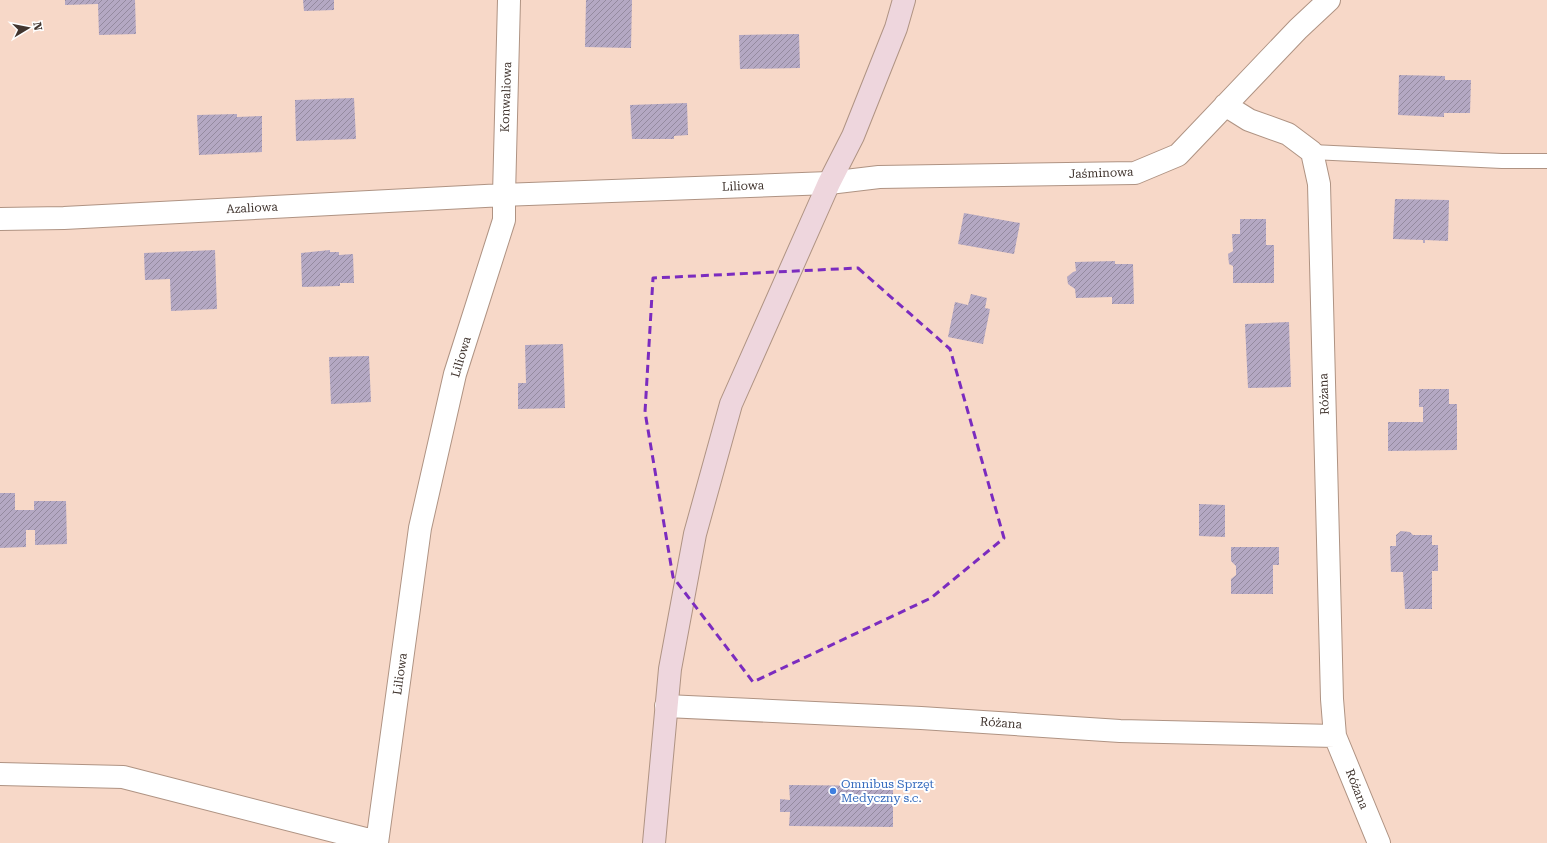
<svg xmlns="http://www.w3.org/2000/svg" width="1547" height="843" viewBox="0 0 1547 843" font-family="'Roboto Serif',serif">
<defs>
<pattern id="building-hatch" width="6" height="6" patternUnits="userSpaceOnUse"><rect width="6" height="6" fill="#b4a8c3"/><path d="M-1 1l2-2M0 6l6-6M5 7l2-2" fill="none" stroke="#948a9f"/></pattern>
</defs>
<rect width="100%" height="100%" fill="#f7d8c8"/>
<!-- building -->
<path fill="url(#building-hatch)" d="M65,0H135L136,34L99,35L98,4L65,5Z
M303,0H334V10L304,11Z
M586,0H632L631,48L585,47Z
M799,34L800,68L740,69L739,35Z
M1399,75L1445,76V80H1471L1470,113H1444V117L1398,115Z
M354,98L356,139L296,141L295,100Z
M687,103L688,135L674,136V139H632L630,105Z
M237,114V117L262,116V152L199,155L197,115Z
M1395,199L1449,200L1448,241L1425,240V243H1423V240L1393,239Z
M964,213L1020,223L1014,254L958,244Z
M1240,219H1266V245H1274V283H1233V266L1229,264L1228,254L1233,251L1232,234H1240Z
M215,250L217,309L171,311L170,279L145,280L144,253Z
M330,250V252H339V255L353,254L354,283H340V286L302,287L301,253Z
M1115,261V264H1133L1134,304H1112V297L1076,298L1075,289L1068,284L1067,277L1073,272L1076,271L1075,262Z
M971,294L987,298L985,308L990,309L983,344L948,337L955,302L968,305Z
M1289,322L1291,387L1248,388L1245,324Z
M563,344L565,408L518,409V383H526L525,345Z
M369,356L371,402L331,404L329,357Z
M1419,389H1449V404H1457V450L1388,451V422H1423V407H1419Z
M0,493H15V510H34V501H66L67,544L35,545V530H26V547L0,548Z
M1199,504L1225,505V537L1199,536Z
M1401,531L1410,532L1413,535H1432V545H1438V571H1432V609H1405L1403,572H1391L1390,546H1396V535Z
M1231,547H1279V565H1273V594H1231V579L1236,575V566L1231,561Z
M789,785L893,786V827L789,826L790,812H780V799L790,800Z"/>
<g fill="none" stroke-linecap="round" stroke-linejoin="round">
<defs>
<path id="lane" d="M1312,152L1502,161H1547"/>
<path id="street" d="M1225,105L1249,120L1288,134L1312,152L1319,184L1332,699L1335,736L1379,843
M0,219L64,218L504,195L509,0
M666,706L921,718L1120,731L1335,736
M0,774L123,777L377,842
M377,843L420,528L455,374L504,220V195L829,183L879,177L1135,173L1178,155L1298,29L1329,0"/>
<path id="secondary" d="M654,843L670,669L695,534L731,404L829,183L853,136L896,28L904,0"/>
</defs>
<!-- lane casing -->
<use href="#lane" stroke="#af9383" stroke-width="16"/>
<!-- street casing -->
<use href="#street" stroke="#af9383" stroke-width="24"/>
<!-- secondary casing -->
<use href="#secondary" stroke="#af9383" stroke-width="24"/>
<!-- lane -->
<use href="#lane" stroke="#fff" stroke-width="14"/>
<!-- street -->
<use href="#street" stroke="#fff" stroke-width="22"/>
<!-- secondary -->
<use href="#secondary" stroke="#eed6dd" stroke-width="22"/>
</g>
<!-- marked area -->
<path fill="none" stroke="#7b2cbf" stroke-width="3" stroke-dasharray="8 5" stroke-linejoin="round" d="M858,268L950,349L1004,538L931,598L753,682L673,577L645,412L653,278Z"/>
<!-- markers -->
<circle fill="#3f7fe0" stroke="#fff" stroke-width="1.5" cx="833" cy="791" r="4"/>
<g text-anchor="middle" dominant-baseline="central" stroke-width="4" stroke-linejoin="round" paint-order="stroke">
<!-- street labels -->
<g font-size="12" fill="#41352f" stroke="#fff">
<text transform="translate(506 97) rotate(-88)">Konwaliowa</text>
<text transform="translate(1101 173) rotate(-2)">Jaśminowa</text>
<text transform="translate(743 186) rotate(-2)">Liliowa</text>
<text transform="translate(252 208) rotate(-3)">Azaliowa</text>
<text transform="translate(461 357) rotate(-73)">Liliowa</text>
<text transform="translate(1324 394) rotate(-92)">Różana</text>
<text transform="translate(400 674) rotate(-82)">Liliowa</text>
<text transform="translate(1001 723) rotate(4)">Różana</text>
<text transform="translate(1357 789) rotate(68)">Różana</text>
</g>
<!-- shop labels -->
<g font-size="12" fill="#366cbe" stroke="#fff" text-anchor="start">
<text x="841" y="784">Omnibus Sprzęt<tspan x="841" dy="14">Medyczny s.c.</tspan></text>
</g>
</g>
<!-- north arrow -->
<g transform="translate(28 28) rotate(80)" stroke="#ffffff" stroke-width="3" paint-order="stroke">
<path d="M0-3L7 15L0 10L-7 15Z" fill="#41352f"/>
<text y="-6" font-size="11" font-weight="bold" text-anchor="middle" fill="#41352f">N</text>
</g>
</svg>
